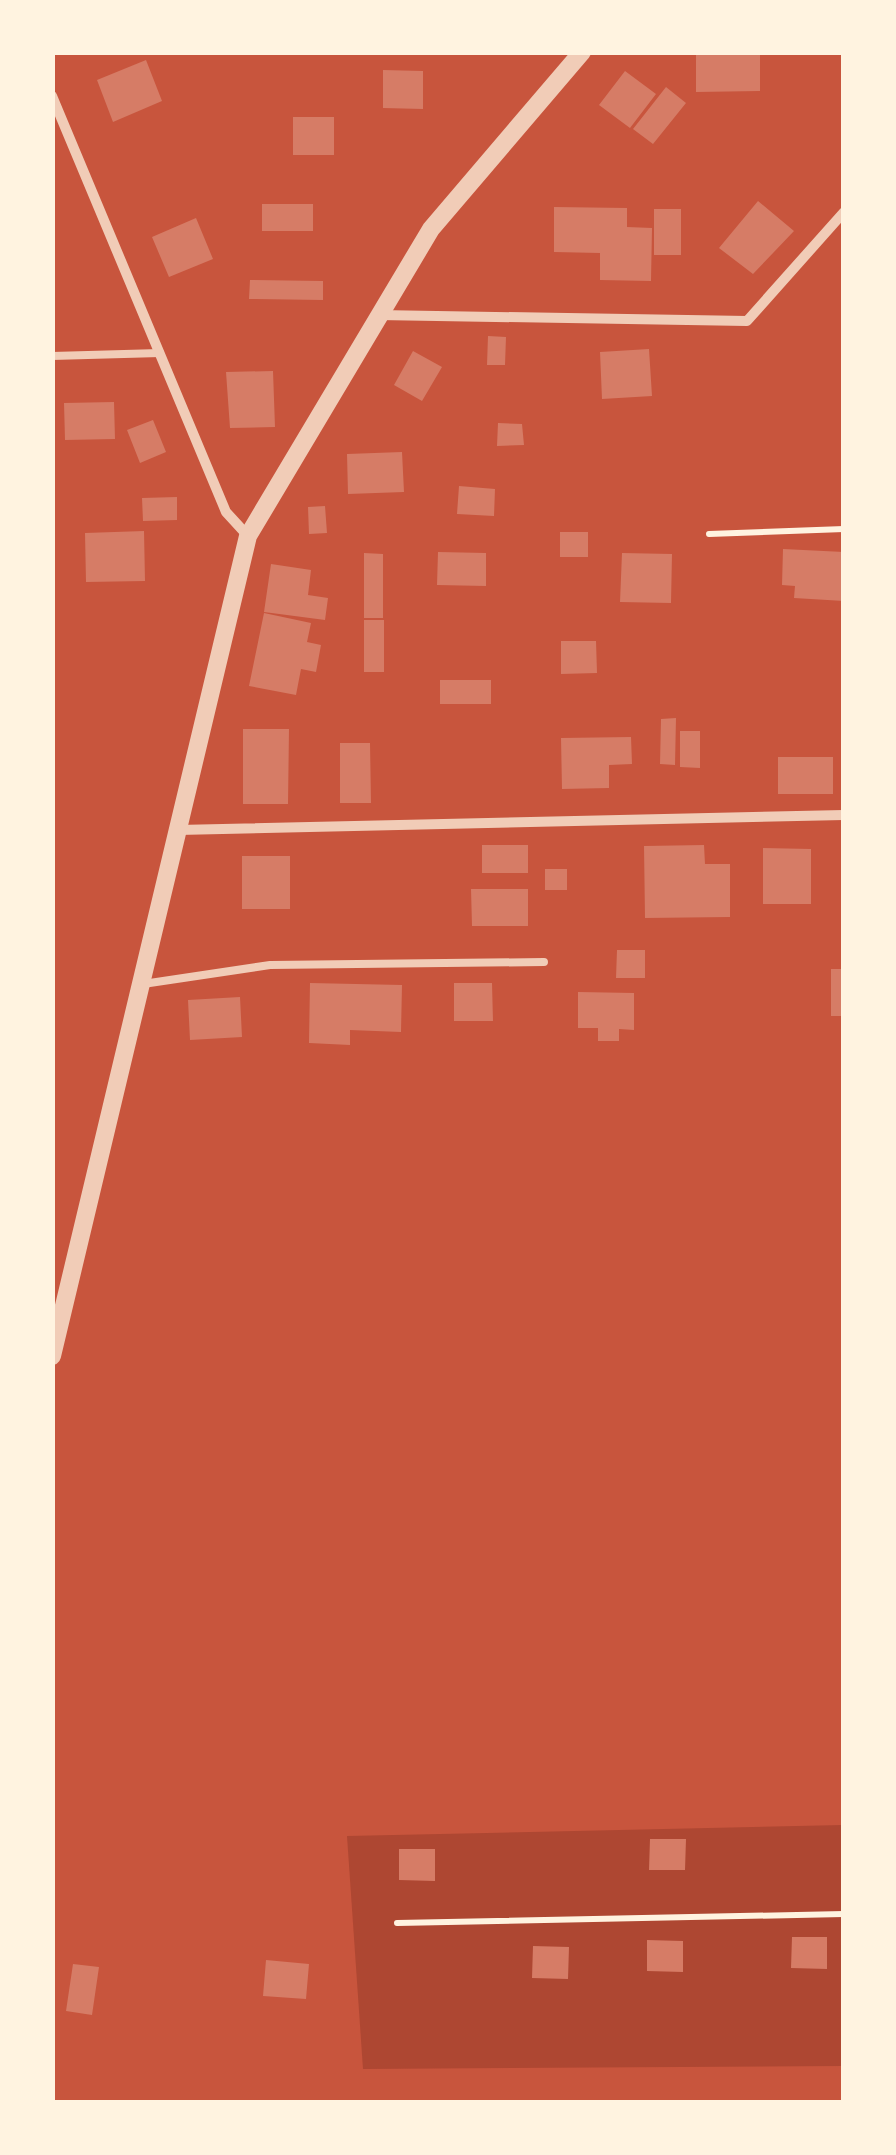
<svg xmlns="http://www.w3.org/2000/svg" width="896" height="2155" viewBox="0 0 896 2155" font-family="Ubuntu,sans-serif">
<rect width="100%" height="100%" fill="#c8553d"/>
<!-- green -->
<path fill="#ae4732" d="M843,1825V2066L363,2069L347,1836Z"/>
<!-- building -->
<path fill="#d67c66" d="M696,53H760V91L696,92Z
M146,60L162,101L113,122L97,80Z
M383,70L423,71V109L383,108Z
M625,71L656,94L630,128L599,105Z
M666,87L686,103L653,144L633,129Z
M293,117H334V155H293Z
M758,201L794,231L753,274L719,248Z
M262,204H313V231H262Z
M554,207L627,208V227L652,228L651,281L600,280V253L554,252Z
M654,209H681V255H654Z
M196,218L213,259L169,277L152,237Z
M250,280L323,281V300L249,299Z
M488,336L506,337L505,365H487Z
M649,349L652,396L602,399L600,352Z
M413,351L442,367L422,401L394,385Z
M273,371L275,427L230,428L226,372Z
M114,402L115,439L65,440L64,403Z
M153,420L166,452L140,463L127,430Z
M498,423L522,424L524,445L497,446Z
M402,452L404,492L348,494L347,454Z
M459,486L495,489L494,516L457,514Z
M177,497V520L143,521L142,498Z
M325,506L327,533L309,534L308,507Z
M144,531L145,581L86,582L85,533Z
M560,532H588V557H560Z
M783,549L844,552V601L794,598L795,586L782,585Z
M438,552L486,553V586L437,585Z
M364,553L383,554V618H364Z
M622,553L672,554L671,603L620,602Z
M271,564L311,570L308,595L328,598L325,620L264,612Z
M264,613L311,623L307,642L321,645L316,672L301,669L296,695L249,686Z
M364,620H384V672H364Z
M561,641H596L597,673L561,674Z
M440,680H491V704H440Z
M676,718L675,765L660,764L661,719Z
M243,729H289L288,804H243Z
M680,731H700V768L680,767Z
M631,737L632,764L609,765V788L562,789L561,738Z
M340,743H370L371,803H340Z
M778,757H833V794H778Z
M482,845H528V873H482Z
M704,845L705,864H730V917L645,918L644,846Z
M763,848L811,849V904H763Z
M242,856H290V909H242Z
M545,869H567V890H545Z
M471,889H528V926H472Z
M617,950H645V978H616Z
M831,969H844V1016H831Z
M310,983L402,985L401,1032L350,1030V1045L309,1043Z
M454,983H492L493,1021H454Z
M578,992L634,993V1030L619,1029V1041H598V1028H578Z
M240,997L242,1037L190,1040L188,1000Z
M650,1839H686L685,1870H649Z
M399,1849H435V1881L399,1880Z
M792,1937H827V1969L791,1968Z
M647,1940L683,1941V1972L647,1971Z
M533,1946L569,1947L568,1979L532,1978Z
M266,1960L309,1964L306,1999L263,1996Z
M73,1964L99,1967L92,2015L66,2011Z"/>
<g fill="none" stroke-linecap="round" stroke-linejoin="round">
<!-- path -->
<path stroke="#fff3e0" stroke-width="6" d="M709,534L844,529
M397,1923L844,1914"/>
<!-- service -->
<path stroke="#f1ccb7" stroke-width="8" d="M52,356L160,353
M143,984L270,965L544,962"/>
<!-- minor -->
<path stroke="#f1ccb7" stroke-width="10" d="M52,96L226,512L248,536
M378,315L747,321L844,212
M178,830L844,815"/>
<!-- tertiary -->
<path stroke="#f1ccb7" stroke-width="18" d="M52,1356L248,536L431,229L582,52"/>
</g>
<!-- border -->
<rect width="896" height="2155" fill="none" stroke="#fff3e0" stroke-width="110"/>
</svg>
